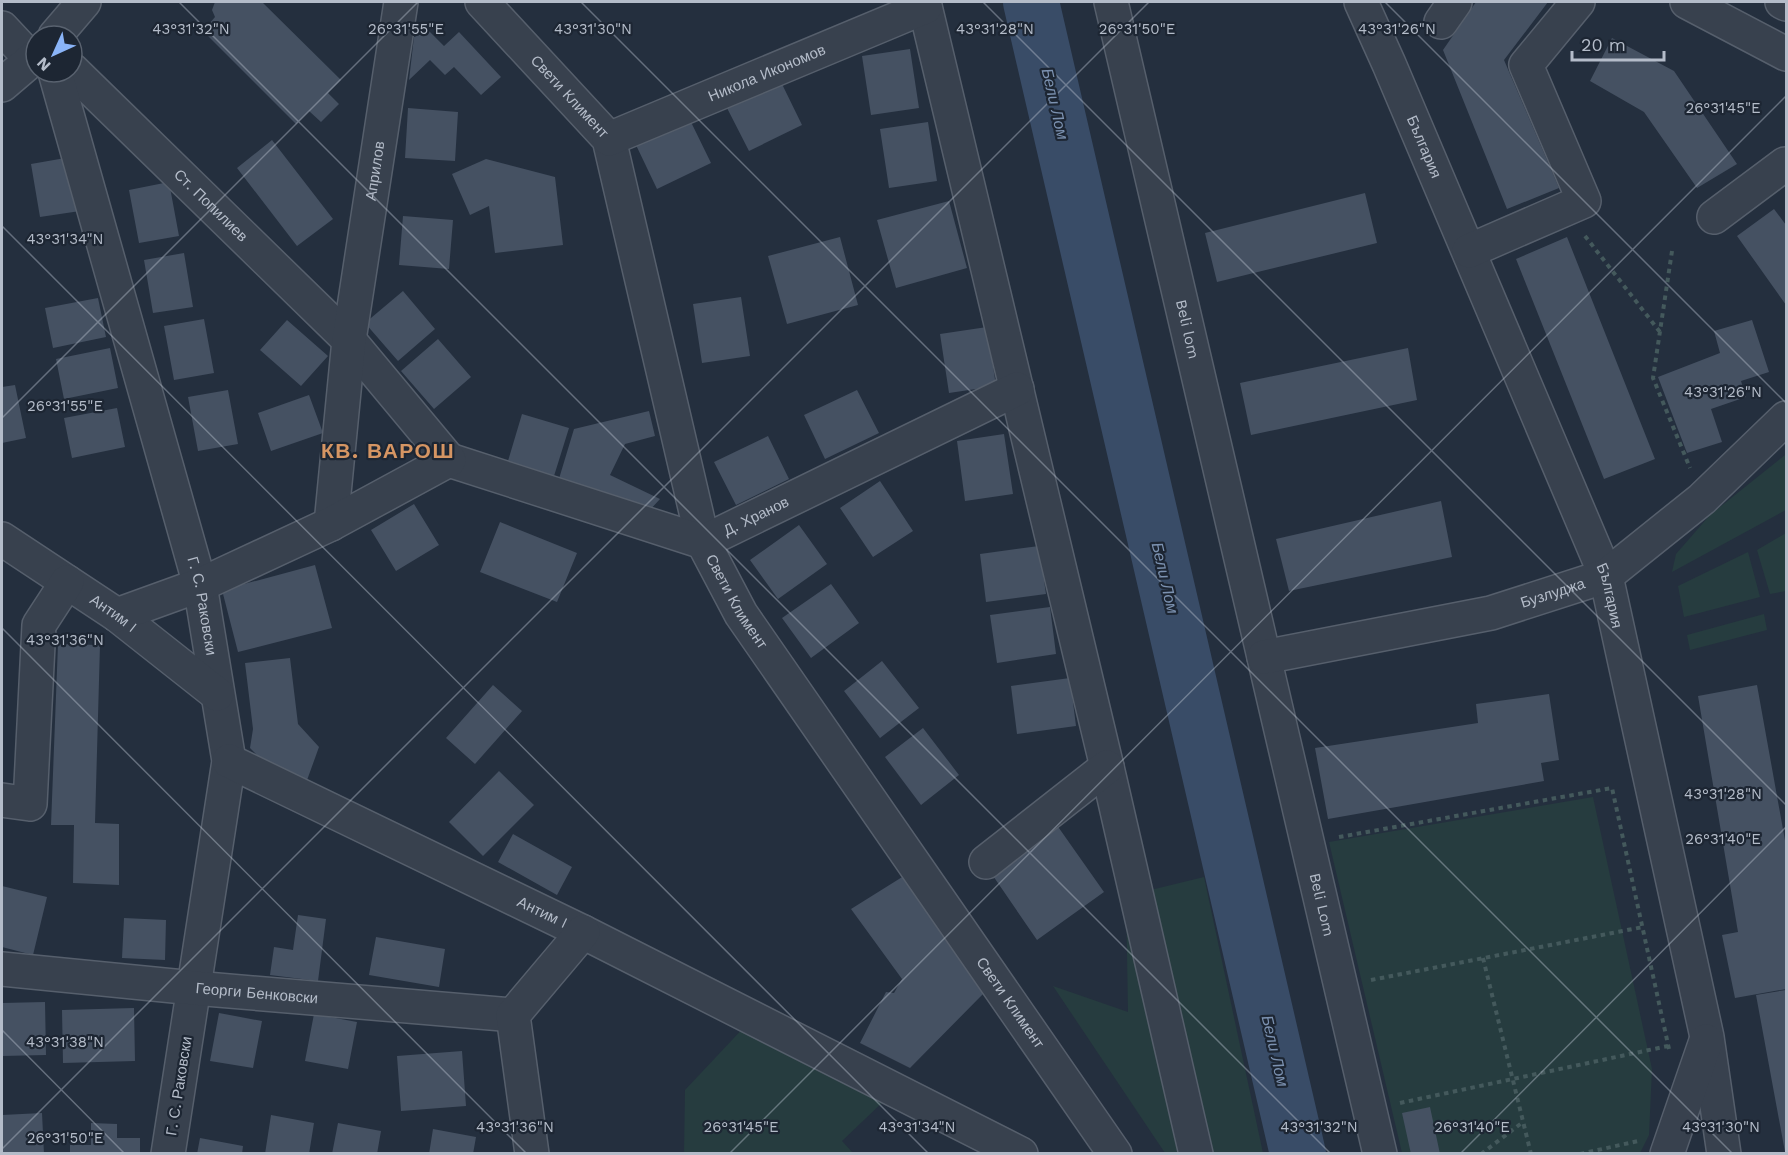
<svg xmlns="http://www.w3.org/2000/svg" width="1788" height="1155" viewBox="0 0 1788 1155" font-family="'Work Sans',sans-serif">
<rect width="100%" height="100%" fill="#242f3e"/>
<!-- green -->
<path fill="#263c3f" d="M1785,455L1786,465V510L1672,572L1676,554L1710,515Z
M1786,533V591L1770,594L1757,550Z
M1748,552L1760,597L1684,617L1678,586Z
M1764,614L1767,630L1690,650L1687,635Z
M1593,797L1652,1069L1649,1135L1640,1153H1402L1329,842Z
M1204,877L1263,1153H1165L1053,986L1128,1012L1126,896Z
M748,1023L887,1098L842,1141L853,1153L684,1154L685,1090Z"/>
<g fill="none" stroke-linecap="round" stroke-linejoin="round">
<!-- river -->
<path stroke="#394c67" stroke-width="56" d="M1031,2L1298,1154"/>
</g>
<!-- building -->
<path fill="#455162" d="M215,2H262L341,80L328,93L339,104L321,122L309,111L296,124L203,31L215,17L212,10Z
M1476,2H1548L1504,60L1559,188L1507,209L1443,50Z
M429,31L444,46L459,32L501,77L481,95L454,67L445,75L430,60L409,80L414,37Z
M1612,38L1674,71L1737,164L1697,188L1644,112L1590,81Z
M910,49L919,108L871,115L862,56Z
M781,82L802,125L749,151L727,108Z
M408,108L458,112L455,161L405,158Z
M690,120L711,163L657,189L636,145Z
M928,122L937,181L889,188L880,129Z
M272,140L333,219L297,246L237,168Z
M71,157L80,211L40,217L31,164Z
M486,159L555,177L563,245L495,253L489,206L470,215L452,174Z
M169,182L179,236L139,243L129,190Z
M1365,193L1377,243L1217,282L1205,233Z
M949,201L967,268L896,288L877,220Z
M1774,209L1786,225V305L1737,236Z
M403,216L453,220L449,269L399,265Z
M840,237L858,305L787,324L768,256Z
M1567,237L1655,459L1604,479L1516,259Z
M184,253L193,307L153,313L144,260Z
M403,291L435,329L398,361L365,323Z
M741,297L750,356L702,363L693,304Z
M98,298L106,337L53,348L45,308Z
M204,319L214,373L174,380L164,326Z
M287,320L328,356L301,386L260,350Z
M1752,320L1769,372L1741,381L1746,397L1711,409L1722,442L1687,453L1658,377L1720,353L1714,331Z
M987,327L996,386L949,393L940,334Z
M438,339L471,377L434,409L401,371Z
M110,348L118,388L64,399L56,359Z
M1408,348L1417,400L1251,435L1240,383Z
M15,385L26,438L2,443V387Z
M228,390L238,444L198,451L188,397Z
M857,390L879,433L825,459L804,415Z
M309,395L323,433L271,451L258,413Z
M117,408L125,447L72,458L64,418Z
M649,411L655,436L625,444L610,475L660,499L649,511L558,482L574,429Z
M522,414L569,428L554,476L508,461Z
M1004,434L1013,494L965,501L957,441Z
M768,436L789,479L736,505L714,462Z
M880,481L913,531L873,557L840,508Z
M1441,501L1452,557L1289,591L1276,539Z
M414,504L439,545L396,571L371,530Z
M500,522L577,553L557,602L480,572Z
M799,525L827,564L778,599L750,560Z
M1039,546L1046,594L986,602L980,554Z
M315,565L332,628L238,652L222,590Z
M831,584L859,623L811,658L782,618Z
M1050,607L1056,654L997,663L990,615Z
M58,644L100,645L95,823L119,824V885L73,883L74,825H51Z
M290,658L298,724L319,747L306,783L271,769L250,748L253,729L245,663Z
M882,661L919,708L880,738L844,691Z
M1070,678L1076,726L1017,734L1011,686Z
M493,685L522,711L475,764L446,738Z
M1757,685L1786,846V989L1735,998L1722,935L1738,932L1698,696Z
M1549,694L1559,760L1541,763L1544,781L1328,819L1315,748L1478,723L1476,704Z
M923,728L959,775L921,805L885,757Z
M499,771L534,805L483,856L449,822Z
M1054,821L1104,892L1037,940L989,870Z
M513,834L572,867L557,895L498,862Z
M907,874L983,994L910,1068L860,1043L886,992L894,993L902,979L851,909Z
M2,886L47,897L33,955L2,947Z
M298,915L326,919L318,981L270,975L274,947L293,950Z
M124,918L166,920L165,960L122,958Z
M376,937L445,949L439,987L369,975Z
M1786,990V1152H1785L1756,995Z
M45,1002L46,1055L2,1056V1003Z
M134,1008L135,1061L63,1063L62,1010Z
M219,1013L262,1021L253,1068L210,1061Z
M314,1014L357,1022L348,1069L305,1061Z
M462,1051L466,1106L401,1111L397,1056Z
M1430,1107L1440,1154H1411L1402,1113Z
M42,1113L44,1154H2V1115Z
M271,1115L314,1123L309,1154H265Z
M91,1123L117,1124V1138H140V1154H70V1145H91Z
M338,1123L381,1131L377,1154H332Z
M433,1129L476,1137L473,1154H429Z
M200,1138L243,1146L242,1154H197Z"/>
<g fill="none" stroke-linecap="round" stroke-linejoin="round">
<defs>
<g id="minor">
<path id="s1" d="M482,2L609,139L703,542L741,614L1115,1154"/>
<path d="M924,2L1107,767L1196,1154"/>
<path id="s2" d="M1111,2L1380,1154"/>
<path id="s3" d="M1361,2L1389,64L1606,576L1707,1037L1724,1154"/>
<path d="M1687,2L1786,54"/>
<path d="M1782,2L1786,4"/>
<path d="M1441,22L1455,2"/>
<path d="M2,28L32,60"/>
<path d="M55,36L84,2"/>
<path id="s4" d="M72,70L349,340L449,460"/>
<path id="s5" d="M55,72L200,585L229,761L168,1154"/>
<path d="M2,85L36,56"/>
<path id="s6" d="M609,139L925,7"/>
<path d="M1714,217L1785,164L1786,166"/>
<path d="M1469,251L1584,201L1526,65L1578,2"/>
<path id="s7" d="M449,460L703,542L1017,389"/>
<path id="s8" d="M331,524L349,340L401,2"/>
<path id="s9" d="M2,539L117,615L217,694"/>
<path d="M117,615L200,585L331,524L449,460"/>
<path id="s10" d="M1264,657L1491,613L1606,576L1702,499L1786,418"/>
<path id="s11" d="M229,761L583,932L1021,1154"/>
<path d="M2,800L30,804L39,625L67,582"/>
<path d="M986,862L1107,767"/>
<path id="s12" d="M2,969L194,988L513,1015"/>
<path d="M532,1154L513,1015L583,932"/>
<path d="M1667,1154L1706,1041"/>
</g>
</defs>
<!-- minor casing -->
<use href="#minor" stroke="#565f6c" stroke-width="36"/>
<!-- path -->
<path stroke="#44595c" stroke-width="4" stroke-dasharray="4.5 4.5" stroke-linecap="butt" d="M1585,236L1660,332
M1672,251L1653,378L1690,468
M1339,837L1612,788L1669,1049
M1483,958L1531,1154
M1371,980L1643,927
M1400,1103L1668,1046
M1481,1154L1523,1122
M1580,1154L1638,1141"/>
<!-- minor -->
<use href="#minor" stroke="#38414e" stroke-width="33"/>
</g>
<!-- ticks -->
<path fill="none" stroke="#b4bcc9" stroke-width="1.5" stroke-opacity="0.45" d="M179,2L1331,1154M581,2L1733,1154M983,2L1786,805M1385,2L1786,403M2,226L929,1154M2,418L418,2M2,628L527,1154M2,1030L125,1154M2,1149L1149,2M729,1154L1786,96M1460,1154L1786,827"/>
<g text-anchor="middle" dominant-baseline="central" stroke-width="4.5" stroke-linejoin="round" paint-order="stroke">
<!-- street labels -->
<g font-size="15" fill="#b4bcc9" stroke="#1d2633">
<text stroke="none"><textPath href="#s6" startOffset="171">Никола Икономов</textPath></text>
<text stroke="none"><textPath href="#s1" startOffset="129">Свети Климент</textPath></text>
<text stroke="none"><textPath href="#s3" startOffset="158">България</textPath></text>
<text stroke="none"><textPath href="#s8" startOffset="356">Априлов</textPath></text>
<text stroke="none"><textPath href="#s4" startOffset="194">Ст. Попилиев</textPath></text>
<text stroke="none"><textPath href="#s2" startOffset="336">Beli lom</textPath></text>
<text stroke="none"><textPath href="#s7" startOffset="326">Д. Хранов</textPath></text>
<text stroke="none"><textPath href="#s10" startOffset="296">Бузлуджа</textPath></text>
<text stroke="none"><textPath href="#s3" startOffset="644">България</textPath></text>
<text stroke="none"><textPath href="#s1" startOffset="669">Свети Климент</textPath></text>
<text stroke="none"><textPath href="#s5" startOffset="554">Г. С. Раковски</textPath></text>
<text stroke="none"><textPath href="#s9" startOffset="134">Антим I</textPath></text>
<text stroke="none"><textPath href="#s2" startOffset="927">Beli Lom</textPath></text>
<text stroke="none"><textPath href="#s11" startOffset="348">Антим I</textPath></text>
<text stroke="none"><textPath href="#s12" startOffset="256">Георги Бенковски</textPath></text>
<text stroke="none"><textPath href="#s1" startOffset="1155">Свети Климент</textPath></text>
<text transform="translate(179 1086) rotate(-81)">Г. С. Раковски</text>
</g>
<!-- water labels -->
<g font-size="16" font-style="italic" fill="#7c92b1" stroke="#1d2633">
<text transform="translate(1055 104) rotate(77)">Бели Лом</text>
<text transform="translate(1165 578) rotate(77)">Бели Лом</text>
<text transform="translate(1275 1051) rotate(77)">Бели Лом</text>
</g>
<!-- district labels -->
<g font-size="21" font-weight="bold" letter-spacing="1.5" fill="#d59563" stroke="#1d2633">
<text x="388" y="450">КВ. ВАРОШ</text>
</g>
</g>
<g font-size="15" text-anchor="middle" fill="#b4bcc9" stroke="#1d2633" stroke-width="4.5" stroke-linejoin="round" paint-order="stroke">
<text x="191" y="34">43°31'32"N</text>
<text x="406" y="34">26°31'55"E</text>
<text x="593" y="34">43°31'30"N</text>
<text x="995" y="34">43°31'28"N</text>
<text x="1137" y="34">26°31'50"E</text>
<text x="1397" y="34">43°31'26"N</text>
<text x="1723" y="113">26°31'45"E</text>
<text x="65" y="244">43°31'34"N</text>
<text x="1723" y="397">43°31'26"N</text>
<text x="65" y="411">26°31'55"E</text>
<text x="65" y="645">43°31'36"N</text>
<text x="1723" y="799">43°31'28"N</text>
<text x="1723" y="844">26°31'40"E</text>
<text x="65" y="1047">43°31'38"N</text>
<text x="741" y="1132">26°31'45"E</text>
<text x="1472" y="1132">26°31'40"E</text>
<text x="515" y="1132">43°31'36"N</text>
<text x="917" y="1132">43°31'34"N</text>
<text x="1319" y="1132">43°31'32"N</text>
<text x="1721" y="1132">43°31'30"N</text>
<text x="65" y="1143">26°31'50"E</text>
</g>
<!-- border -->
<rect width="1788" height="1155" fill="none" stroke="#b4bcc9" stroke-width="6"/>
<!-- north arrow -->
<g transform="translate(54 54) rotate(225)"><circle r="28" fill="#1d2633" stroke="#59626f" stroke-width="1.5"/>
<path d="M0-4.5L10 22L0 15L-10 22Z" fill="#8ab4f8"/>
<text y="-9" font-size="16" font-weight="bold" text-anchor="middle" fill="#b4bcc9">N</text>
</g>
<!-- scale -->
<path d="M1572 51v9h92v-9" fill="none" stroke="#b4bcc9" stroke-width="3"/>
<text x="1581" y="51" font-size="18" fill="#b4bcc9" stroke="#1d2633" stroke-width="4.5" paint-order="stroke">20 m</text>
</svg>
